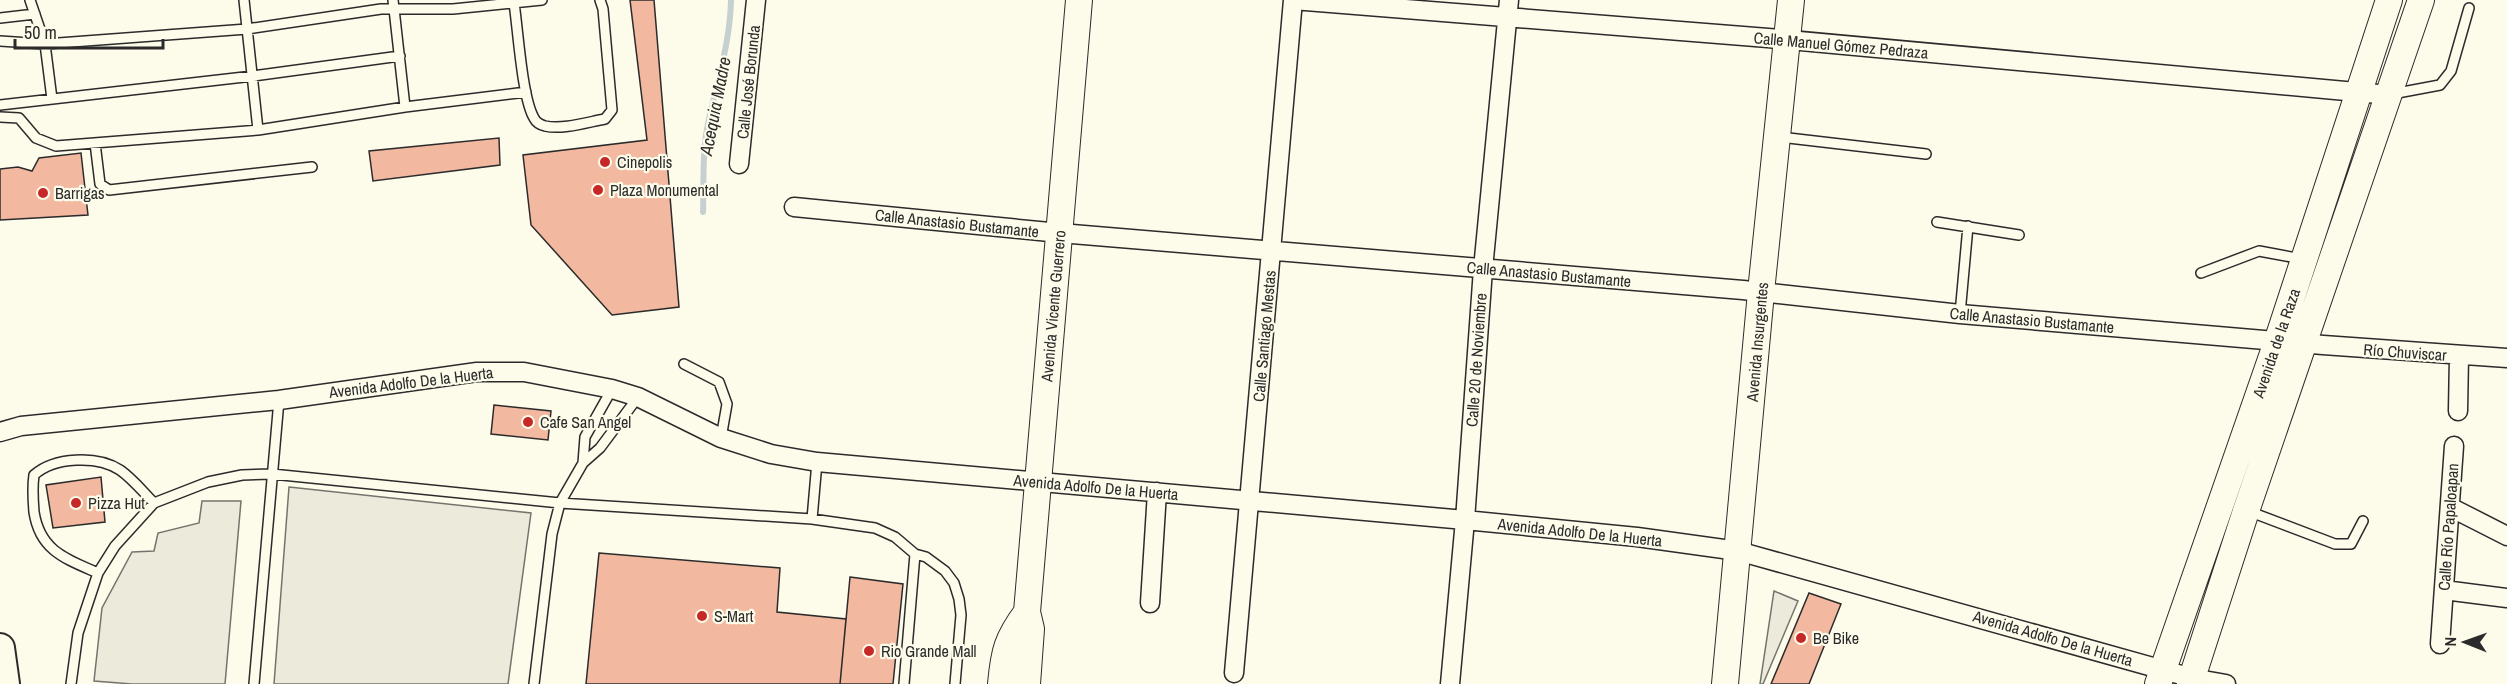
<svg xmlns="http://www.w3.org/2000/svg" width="2507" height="684" viewBox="0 0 2507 684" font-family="'Archivo Narrow',sans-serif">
<rect width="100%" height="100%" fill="#fdfbea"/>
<!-- parking -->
<path fill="#eceadb" stroke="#74746e" stroke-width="1.5" d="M289,487L531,513L508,684H274Z
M202,501H241L225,684H132L94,681L102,608L132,552L154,551L158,533L199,523Z
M1774,591L1798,601L1763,684H1760Z"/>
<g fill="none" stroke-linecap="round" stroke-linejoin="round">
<!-- stream -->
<path stroke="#c7d0d0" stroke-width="6" d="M703,212C704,183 702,152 708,124C717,81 730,44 731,0"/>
</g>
<!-- building -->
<path fill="#f2b8a0" stroke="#2b2b2b" stroke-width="1.5" d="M630,0H654L679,307L612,315L531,225L523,155L647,140Z
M499,138L500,165L373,181L369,151Z
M81,153L88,215L0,220V169L18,167L32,171L39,158Z
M494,405L551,411L548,440L491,434Z
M101,477L105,522L53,528L46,485Z
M599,553L780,568L777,612L846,619L840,684H586Z
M850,577L903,584L893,684H840Z
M1809,593L1841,604L1809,684H1771Z"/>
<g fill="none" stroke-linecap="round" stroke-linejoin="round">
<defs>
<path id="lane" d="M30,0L45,44L52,99
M244,0L258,130
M393,0L405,107
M514,3C518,29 522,98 534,118C536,122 541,125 545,126C563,130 588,122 605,119L612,110L603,9L600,0
M0,18L35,14
M0,41L45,44L247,29L381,9H453L542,0
M2392,94L2440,85L2451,71L2469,8
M0,105L253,76L400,56
M0,117L19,118L36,138L56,146L258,130L405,107L526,92
M1780,137L1926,154
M95,143L100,184L109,190L312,167
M1937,222L2019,235
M2201,273L2259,251L2302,259
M1960,314L1968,226
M684,364L719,382L727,404L721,438
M583,463L585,437L612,389
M2248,511L2335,544H2351L2363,521
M812,519L817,462
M98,573C66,559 40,551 34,512C33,499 32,488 34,475C54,457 97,455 120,470C133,479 143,492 154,503
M71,684L78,633L98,573L115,546L154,503L208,482L242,475L272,474L560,503L812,519L875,528L895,537L915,554L926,557L945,571L954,583L959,599L961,615L955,684
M254,684L279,400
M534,684L552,534L560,503L583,463L600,448L638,397
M904,684L915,554"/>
<path id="street" d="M1293,0L1768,38L2389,95
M739,164L756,0
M794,207L1060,233L1743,290L1960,314L2323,345L2507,358
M2458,411L2459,356
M0,432L21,426L279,400L477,372H524L612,389L638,397L721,438L771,454L817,462L1465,520L1637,537L1738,551L2192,678L2226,684
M2450,507L2507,536
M2444,590L2507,598
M1150,603L1157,492
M2440,644L2454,446
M1234,673L1293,0
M1450,684L1465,520L1483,269L1509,0"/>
<path id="secondary" d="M1001,684C1004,651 1007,639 1027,612
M1027,684L1031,629L1027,612L1079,0
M1725,684L1761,292L1791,0
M2158,684L2277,342L2389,0
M2190,684L2246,511L2421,0"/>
<path id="primary" d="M0,648L5,684"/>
</defs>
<!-- lane casing -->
<use href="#lane" stroke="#2b2b2b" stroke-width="12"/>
<!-- street casing -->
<use href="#street" stroke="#2b2b2b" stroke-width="21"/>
<!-- secondary casing -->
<use href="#secondary" stroke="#2b2b2b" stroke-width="28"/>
<!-- primary casing -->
<use href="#primary" stroke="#2b2b2b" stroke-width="32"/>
<!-- lane -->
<use href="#lane" stroke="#fdfbea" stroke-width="9"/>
<!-- street -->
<use href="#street" stroke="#fdfbea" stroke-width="18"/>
<!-- secondary -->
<use href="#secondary" stroke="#fdfbea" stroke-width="26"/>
<!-- primary -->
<use href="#primary" stroke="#fdfbea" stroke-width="28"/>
</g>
<!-- markers -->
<g fill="#c62828" stroke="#fdfbea" stroke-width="2">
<circle cx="605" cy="162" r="6"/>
<circle cx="598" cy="190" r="6"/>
<circle cx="43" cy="193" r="6"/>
<circle cx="528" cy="422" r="6"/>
<circle cx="76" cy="503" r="6"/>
<circle cx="702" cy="616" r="6"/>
<circle cx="1801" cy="638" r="6"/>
<circle cx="869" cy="651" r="6"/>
</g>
<g text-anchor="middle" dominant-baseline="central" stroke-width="4.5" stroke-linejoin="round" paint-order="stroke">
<!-- street labels -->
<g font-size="16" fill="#2b2b2b" stroke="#fdfbea">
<text transform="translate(1841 45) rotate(5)">Calle Manuel Gómez Pedraza</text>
<text transform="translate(748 82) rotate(-84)">Calle José Borunda</text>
<text transform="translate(957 223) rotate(6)">Calle Anastasio Bustamante</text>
<text transform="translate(1549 274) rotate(5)">Calle Anastasio Bustamante</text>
<text transform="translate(1053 306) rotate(-85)">Avenida Vicente Guerrero</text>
<text transform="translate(2032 320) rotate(5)">Calle Anastasio Bustamante</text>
<text transform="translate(1264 336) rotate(-85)">Calle Santiago Mestas</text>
<text transform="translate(1757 342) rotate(-85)">Avenida Insurgentes</text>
<text transform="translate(2276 343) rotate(-71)">Avenida de la Raza</text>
<text transform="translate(2405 352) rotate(4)">Río Chuviscar</text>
<text transform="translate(1476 360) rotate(-86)">Calle 20 de Noviembre</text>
<text transform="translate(411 382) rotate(-7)">Avenida Adolfo De la Huerta</text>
<text transform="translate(1096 487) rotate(5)">Avenida Adolfo De la Huerta</text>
<text transform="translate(2448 527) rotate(-86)">Calle Río Papaloapan</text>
<text transform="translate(1580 532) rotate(6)">Avenida Adolfo De la Huerta</text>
<text transform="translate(2053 638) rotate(16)">Avenida Adolfo De la Huerta</text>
</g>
<!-- poi labels -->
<g font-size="16" fill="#2b2b2b" stroke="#fdfbea" text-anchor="start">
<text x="617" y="162">Cinepolis</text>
<text x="610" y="190">Plaza Monumental</text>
<text x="55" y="193">Barrigas</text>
<text x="540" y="422">Cafe San Angel</text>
<text x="88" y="503">Pizza Hut</text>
<text x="714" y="616">S-Mart</text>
<text x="1813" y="638">Be Bike</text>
<text x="881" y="651">Rio Grande Mall</text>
</g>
<!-- water labels -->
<g font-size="18" font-style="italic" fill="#2b2b2b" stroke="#fdfbea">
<text transform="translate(715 106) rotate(-79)">Acequia Madre</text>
</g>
</g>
<!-- north arrow -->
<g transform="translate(2465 642) rotate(271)" stroke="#fdfbea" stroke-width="4.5" paint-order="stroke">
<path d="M0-4.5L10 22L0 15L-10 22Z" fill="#2b2b2b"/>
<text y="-9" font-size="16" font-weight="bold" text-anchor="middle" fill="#2b2b2b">N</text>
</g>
<!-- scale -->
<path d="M15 39v9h148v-9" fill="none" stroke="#2b2b2b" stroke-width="3"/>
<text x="24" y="39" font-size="18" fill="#2b2b2b" stroke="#fdfbea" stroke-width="4.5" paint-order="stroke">50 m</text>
</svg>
